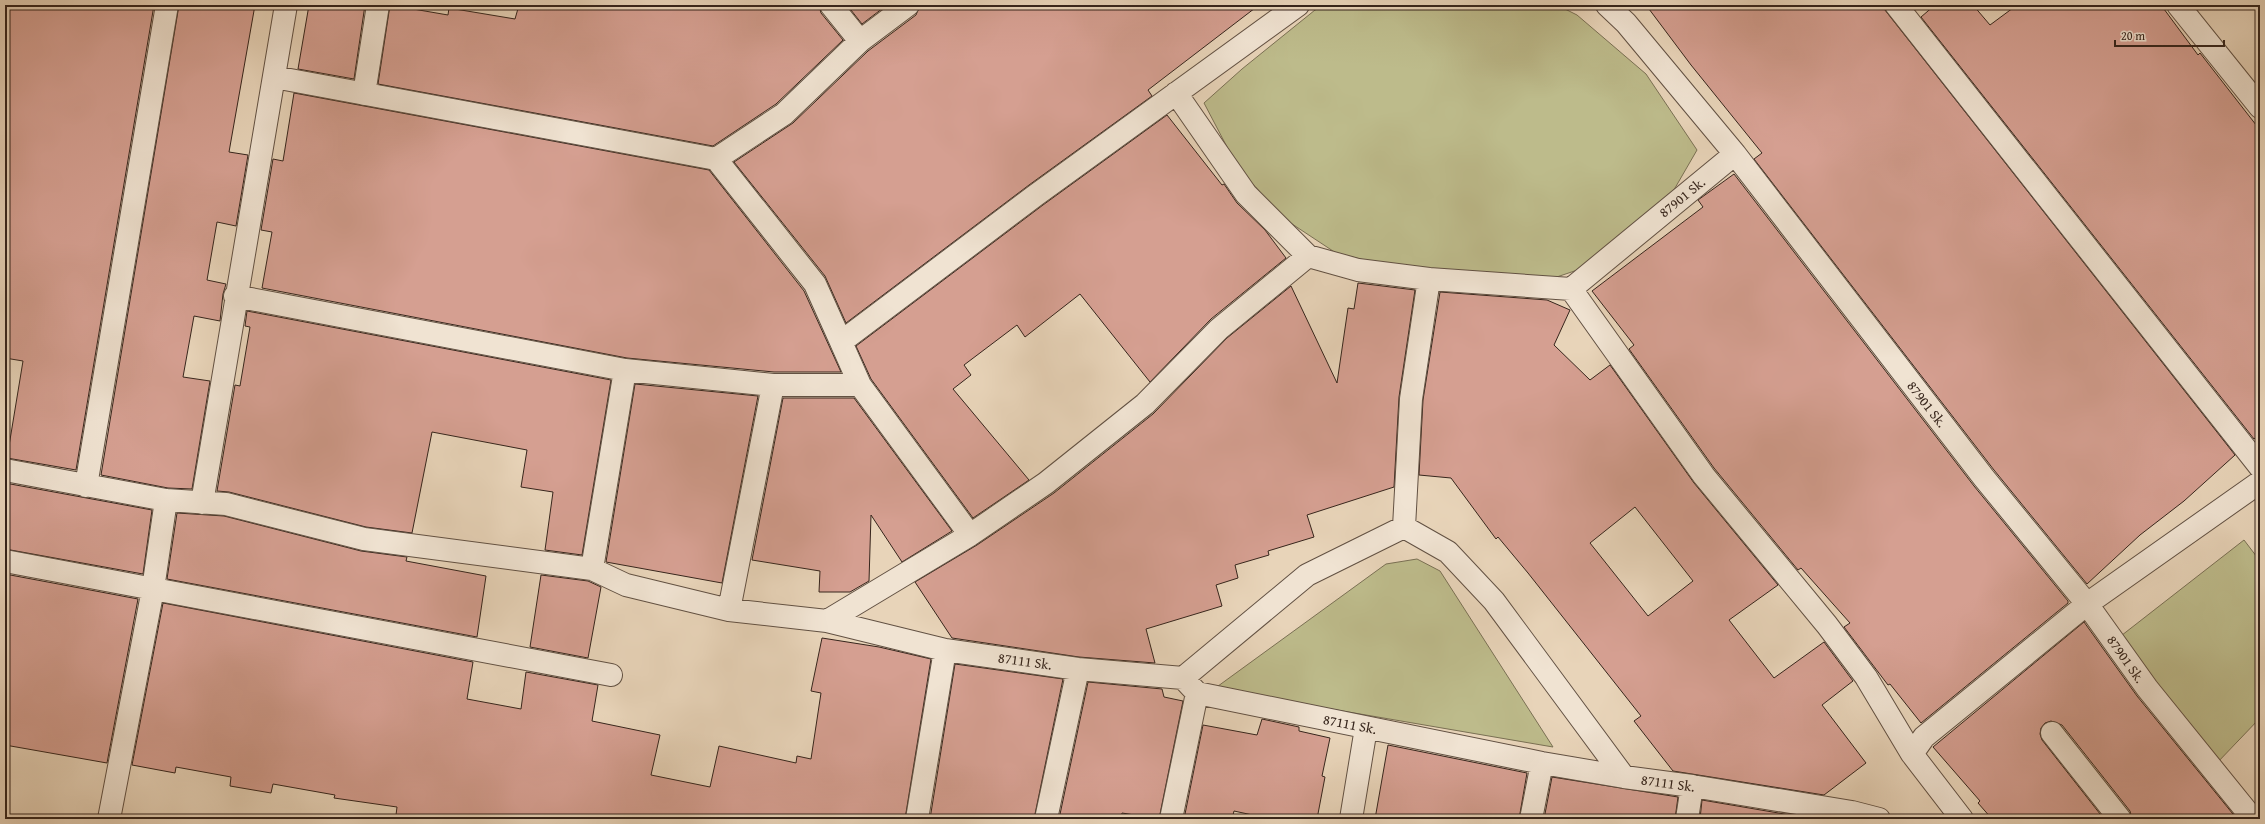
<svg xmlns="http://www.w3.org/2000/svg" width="2265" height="824" viewBox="0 0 2265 824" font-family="'Gentium Book Plus',serif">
<rect width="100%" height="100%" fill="#e8d4b9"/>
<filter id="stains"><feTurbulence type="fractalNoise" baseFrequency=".005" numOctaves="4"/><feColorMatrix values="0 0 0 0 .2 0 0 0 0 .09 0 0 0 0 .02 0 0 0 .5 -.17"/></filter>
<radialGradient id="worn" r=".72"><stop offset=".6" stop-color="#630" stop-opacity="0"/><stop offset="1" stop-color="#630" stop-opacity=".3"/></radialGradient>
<!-- green -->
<path fill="#bdbb8b" stroke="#7a7054" d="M1328,5H1557L1577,15L1646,74L1697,150L1664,207L1601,262L1542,282L1425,275L1336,253L1283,218L1237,166L1204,103L1242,69L1315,10Z
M2244,540L2260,561V718L2216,764L2117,639Z
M1417,559L1440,571L1553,747L1214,689L1386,564Z"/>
<!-- building -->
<path fill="#d59f91" stroke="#36251c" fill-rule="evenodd" d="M5,5H154L76,470L7,458L23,361L5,358Z
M179,5H255L229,152L248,155L236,226L217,222L207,280L226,284L223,294L220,321L194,316L183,377L210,381L192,489L168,488L101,475Z
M309,5H365L354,79L298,69Z
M390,5L448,15L449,8L515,19L519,5H819L821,13L843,40L776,104L713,146L378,84Z
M847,5H887L862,24Z
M920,5H1259L1148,90L1152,96L1029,185L846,323L825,276L734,162L793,123L868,51L916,15Z
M1646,5H1881L2235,455L2184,501L2140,535L2087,584L1994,470L1754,159L1762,153L1691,65Z
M1935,5H1973L1990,25L2017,5H2161L2198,55L2200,53L2260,130V433L2254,439L1921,17Z
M294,93L709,170L804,291L841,372H774L627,358L262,288L272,232L261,230L273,159L283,161Z
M1167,115L1222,185L1224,184L1237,203L1265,230L1286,258L1211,319L1150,382L1080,294L1025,337L1017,325L964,365L971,375L953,389L1029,480L973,518L871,379L856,346L1043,205Z
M1734,174L1974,486L2068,601V603L1921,723L1890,684L1888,685L1844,627L1850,623L1801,568L1798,570L1714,468L1629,349L1634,345L1592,291L1703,207L1698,200Z
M1358,283L1415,290L1399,397L1394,487L1307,515L1314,537L1268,551L1269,555L1235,565L1238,578L1216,585L1222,606L1146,629L1155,663L1079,657L952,638L915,582L977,545L1054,493L1153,414L1227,338L1291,286L1337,383L1348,308L1354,309Z
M1440,292L1547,300L1570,310L1554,345L1590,380L1610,365L1694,483L1778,585L1729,620L1774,678L1824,642L1853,681L1822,705L1866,763L1824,795L1673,771L1634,721L1641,716L1528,573L1498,537L1496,539L1451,478L1419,475L1423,400ZM1635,507L1693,581L1648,616L1590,543Z
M247,311L611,380L582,555L545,550L553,492L521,487L527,450L432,432L412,533L366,527L229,492L217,491L235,385L240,386L250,327L245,326Z
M635,384L758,396L722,583L606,562Z
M783,398H854L952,531L902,562L871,515L869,581L850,592H819L820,571L752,560Z
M5,483L152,510L143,574L5,549Z
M177,513L224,516L361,551L407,557L406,561L486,576L477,637L167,579Z
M5,574L138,599L107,763L5,745Z
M541,575L588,581L601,587L588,658L530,647Z
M163,603L473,662L467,699L521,709L526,672L598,685L592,721L660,735L651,775L710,787L719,746L796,763L797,756L811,759L821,693L811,691L822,638L879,647L931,659L905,819H418L396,815L397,807L334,798L335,795L273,784L271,793L230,786L231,777L176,767L175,773L132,765Z
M2084,622L2137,696L2237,819H2132L2130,811L2062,725L2051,721L2045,723L2041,728L2040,734L2042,740L2104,819H1992L1978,803L1980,801L1933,747Z
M955,664L1063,679L1034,819H930Z
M1088,682L1162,689L1164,697L1183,701L1159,819L1122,813L1121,819H1059Z
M1262,719L1299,727V731L1330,738L1322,776L1325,777L1317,819H1271L1234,811L1232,819H1184L1203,725L1257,735Z
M1388,745L1527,773L1519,819H1375Z
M1552,777L1678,797L1675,819H1544Z
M1702,800L1796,816L1791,819H1700Z"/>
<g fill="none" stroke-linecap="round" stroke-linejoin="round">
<defs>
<path id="minor" d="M831,5L860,41
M1607,5L1626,23L1735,154
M1896,5L2260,467
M2178,5L2260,107
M274,77L716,159L815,284L841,342
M1176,93L1246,194L1308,256
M364,94L378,5
M716,159L784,114L860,41L908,5
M1571,289L1735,154L1984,478L2087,604L2147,688L2253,819
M235,296L625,370L773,385H860L841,342L1036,195L1298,5
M860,385L970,535
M5,470L166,500L226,504L364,539L592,569L626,585L729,610L827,621L945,650L1078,669L1183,678L1197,693L1542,763L1624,777L1692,786L1852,812L1879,819
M86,486L167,5
M202,503L286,5
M1404,527L1411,399L1429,279
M5,561L611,675
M592,569L625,370
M729,610L773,385
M827,621L970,535L1046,483L1145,404L1219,329L1308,256L1358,270L1429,279L1571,289L1704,476L1827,625L1866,677L1912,754L1962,819
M1183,678L1307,575L1404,527L1448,552L1494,601L1624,777
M2052,733L2120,819
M1912,754L1924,737L2087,604L2260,482
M109,819L153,589L166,500
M917,819L945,650
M1046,819L1078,669
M1171,819L1197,693
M1351,819L1366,728
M1531,819L1542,763
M1687,819L1692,786"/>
</defs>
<!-- minor casing -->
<use href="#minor" stroke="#625143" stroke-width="24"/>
<!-- minor -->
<use href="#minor" stroke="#f0e3d2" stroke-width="22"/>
</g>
<g text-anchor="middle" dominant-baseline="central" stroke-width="3" stroke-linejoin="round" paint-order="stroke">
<!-- street labels -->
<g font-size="14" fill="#36251c" stroke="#f0e3d2">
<text transform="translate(1682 197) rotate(-39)">87901 Sk.</text>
<text transform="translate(1927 404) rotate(52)">87901 Sk.</text>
<text transform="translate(2126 659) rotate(55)">87901 Sk.</text>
<text transform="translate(1025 661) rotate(8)">87111 Sk.</text>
<text transform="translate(1350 724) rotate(11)">87111 Sk.</text>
<text transform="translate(1668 783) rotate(8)">87111 Sk.</text>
</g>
</g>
<!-- margin -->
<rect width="2265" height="824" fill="none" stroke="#e8d4b9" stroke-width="20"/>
<rect x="6" y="6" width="2253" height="812" fill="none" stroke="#36251c" stroke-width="2"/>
<rect x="10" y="10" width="2245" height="804" fill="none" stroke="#36251c"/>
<!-- scale -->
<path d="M2115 40v6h109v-6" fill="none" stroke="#36251c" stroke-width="2"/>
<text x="2121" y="40" font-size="12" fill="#36251c" stroke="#f0e3d2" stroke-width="3" paint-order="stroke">20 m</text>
<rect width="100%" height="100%" filter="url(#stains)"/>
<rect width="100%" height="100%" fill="url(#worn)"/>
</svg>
